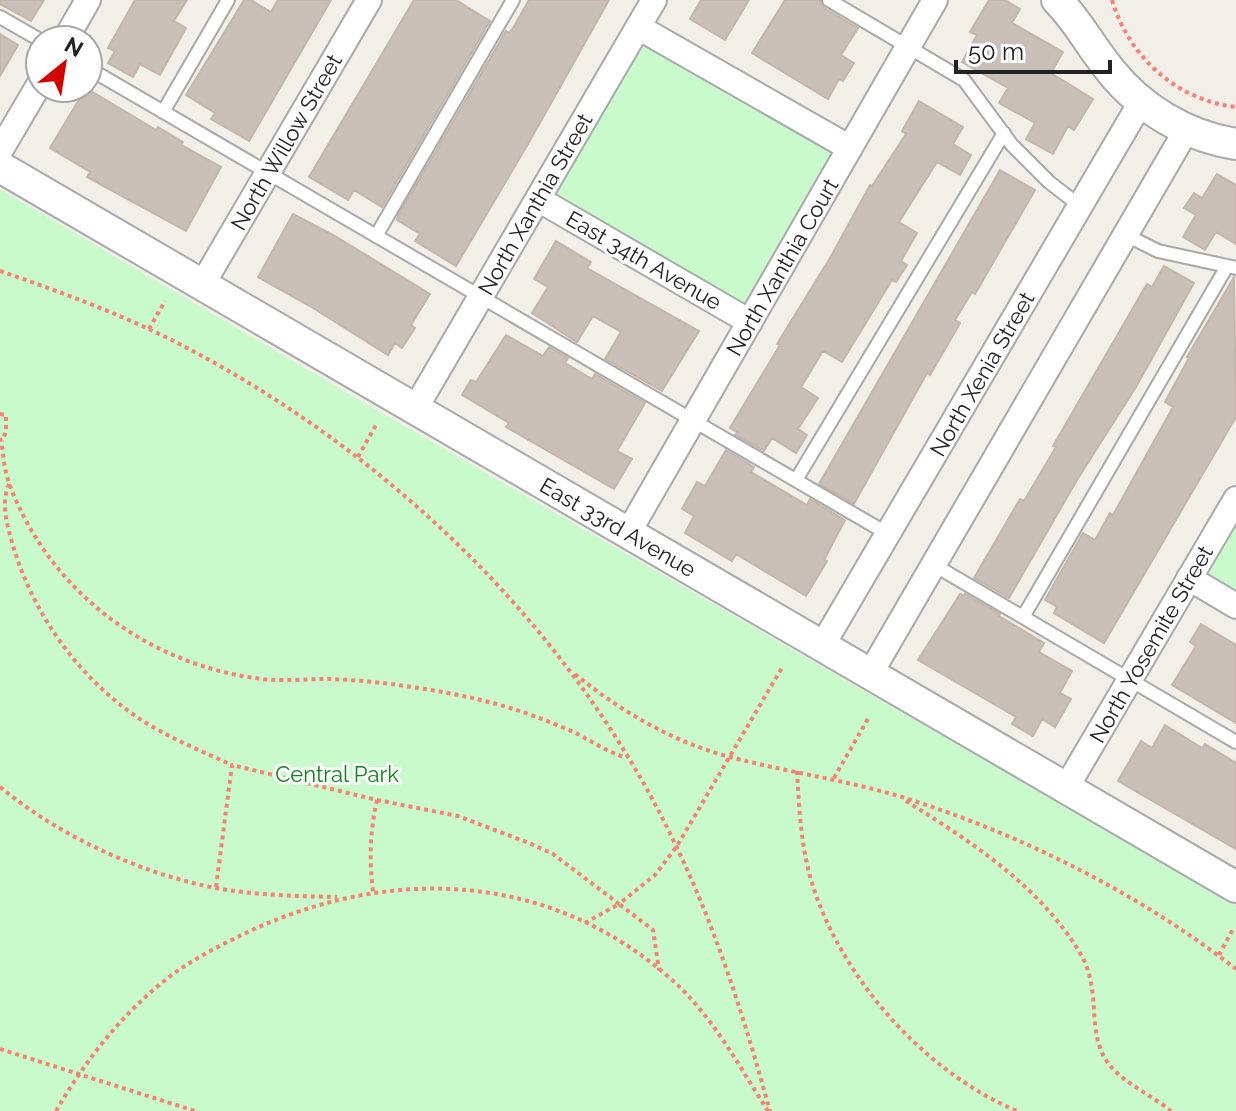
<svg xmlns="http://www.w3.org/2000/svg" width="1236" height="1111" viewBox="0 0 1236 1111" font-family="Raleway,sans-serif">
<rect width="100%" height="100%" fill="#f2efe9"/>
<!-- park -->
<path fill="#c8facc" d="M644,45L833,154L744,304L555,195Z
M0,189L368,405L1236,905V1111H0Z
M1236,525V589L1208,573Z"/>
<!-- building -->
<path fill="#c7bfb8" stroke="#c4b6ab" stroke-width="2" d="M0,0H44L31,21L0,4Z
M135,0H187L174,21L186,28L160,75L140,64L133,77L108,63L115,51L108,48Z
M244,0H251L271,12L278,0H331L249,141L211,119L215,113L186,95Z
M414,0H456L490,21L382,207L354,190L348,200L309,177Z
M529,0H609L528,144L456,266L415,241L420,234L397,220L398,216L506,31L509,33L513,28Z
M701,0H749L725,40L690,19Z
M785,0H820L824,8L858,28L841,55L854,63L843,81L839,79L828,99L752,53Z
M989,0H1005L1020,9L1012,23L1063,52L1051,73L1093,99L1074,130L1068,126L1053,154L1026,139L1035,123L999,103L1008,88L962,62L977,35L970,32Z
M0,34L18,45L0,76Z
M86,88L156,130L158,127L183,142L181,145L221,167L186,231L87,177L90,172L50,148Z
M919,101L963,127L953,144L971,155L960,175L937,162L899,222L917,233L901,261L907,265L896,282L892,280L842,362L823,351L801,387L818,398L798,429L807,435L796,453L772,438L764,451L735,435L737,432L730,428L780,345L777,344L830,258L870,185L872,186L906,134L902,131Z
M1000,170L1035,190L975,294L972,292L955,320L960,323L930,375L927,373L854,504L819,484Z
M1217,174L1236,185V244L1216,232L1205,250L1183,237L1196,215L1184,208L1194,193L1202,198Z
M293,214L335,236L430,294L411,325L415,328L402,348L395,343L388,355L313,308L258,277Z
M556,241L591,262L587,268L699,331L662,391L605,359L621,332L593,316L577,342L532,313L548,287L534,279Z
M1164,266L1194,283L1136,387L1077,480L1009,598L974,578L1020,499L1024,501L1056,447L1053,446L1147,284L1152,287Z
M1234,277L1236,417L1104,643L1054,613L1057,607L1045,600L1083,533L1095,540L1110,513L1113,515L1173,407L1165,402L1189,358L1187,357Z
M506,335L543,356L549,347L568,358L565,363L592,379L595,374L645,403L617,451L632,459L614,489L506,427L509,423L462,395L471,380L476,382Z
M726,450L754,467L751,472L807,505L810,499L845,520L824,560L827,561L806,596L736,554L732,561L685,533L694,516L682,509L697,482L705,486Z
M960,594L964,596L965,594L1000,614L999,616L1044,643L1039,652L1072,671L1060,693L1071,699L1055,727L1042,719L1033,736L1012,724L1016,717L918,660Z
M1201,624L1236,645V723L1172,685L1196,646L1190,642Z
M1165,725L1202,748L1205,744L1236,763V849L1118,781L1141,741L1152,748Z"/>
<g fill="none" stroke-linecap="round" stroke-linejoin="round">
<defs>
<path id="service" d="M829,0L964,80L1012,145L1049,182L1080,206
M0,17L40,40
M88,68L888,534
M163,112L228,0
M1126,235L1158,251L1236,268
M376,236L513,0
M796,480L1004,133
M934,565L1236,742
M1023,617L1226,268"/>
<path id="minor" d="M638,27L850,148
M65,40L88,0
M0,151L40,83
M538,199L750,322
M202,285L369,0
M415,409L654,0
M628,533L935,0
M1189,578L1236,606
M822,646L1141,102
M870,674L1187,129
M1066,788L1236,499"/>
<path id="tertiary" d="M1057,0C1078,21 1091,47 1110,70C1141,109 1186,136 1236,144
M0,167L1236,887"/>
</defs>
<!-- service casing -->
<use href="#service" stroke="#a9a9a9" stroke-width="16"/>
<!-- minor casing -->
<use href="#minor" stroke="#a9a9a9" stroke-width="28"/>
<!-- tertiary casing -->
<use href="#tertiary" stroke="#a9a9a9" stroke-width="34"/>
<!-- path -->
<path stroke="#fa8072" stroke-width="4" stroke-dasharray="4 4" stroke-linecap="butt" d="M1112,0C1129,57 1176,100 1236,107
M0,271C64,293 129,317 189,349C397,459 578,636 678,850C718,934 745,1021 770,1111
M149,329L165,301
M0,414L6,415V432L2,441
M0,438C3,447 3,458 5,468C8,483 15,499 22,513C67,603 155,664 255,678C278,682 304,679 328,679C367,680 410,686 448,693C490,701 525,711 564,728C585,736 602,750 624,757
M358,457L376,425
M9,484C0,504 8,529 14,549C34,614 77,675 134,715C164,736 199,750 232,765
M575,674C620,711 673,742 730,757C787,772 845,780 902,797C1020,834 1137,892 1236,969
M797,771C799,808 801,845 811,880C840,977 924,1072 1017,1111
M834,778L869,717
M0,787C56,833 127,867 197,884C242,895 290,896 337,897
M377,800L458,816L529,843L553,854L619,904L655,875L677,846L783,666
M906,801C970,841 1040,886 1080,953C1103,991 1085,1031 1108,1063C1124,1084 1152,1095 1171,1111
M216,887L232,765L377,800C370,832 369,860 373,892
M585,923L619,904L653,930L659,970
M1219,955L1233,929
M0,1049L195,1111
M56,1111C87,1058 124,1011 173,974C198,956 225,943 252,930C395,865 551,873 671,979C712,1015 739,1066 768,1111"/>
<!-- service -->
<use href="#service" stroke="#fff" stroke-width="12"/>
<!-- minor -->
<use href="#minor" stroke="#fff" stroke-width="24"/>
<!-- tertiary -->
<use href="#tertiary" stroke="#fff" stroke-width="30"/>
</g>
<g text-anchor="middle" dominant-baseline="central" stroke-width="6" stroke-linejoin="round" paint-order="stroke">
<!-- street labels -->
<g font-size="22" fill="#222" stroke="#fff">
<text transform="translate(286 142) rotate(-60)">North Willow Street</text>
<text transform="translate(535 204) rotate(-60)">North Xanthia Street</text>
<text transform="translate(644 260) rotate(30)">East 34th Avenue</text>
<text transform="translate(782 267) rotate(-60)">North Xanthia Court</text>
<text transform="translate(982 374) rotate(-60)">North Xenia Street</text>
<text transform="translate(618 527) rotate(30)">East 33rd Avenue</text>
<text transform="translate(1151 644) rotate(-60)">North Yosemite Street</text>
</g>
<!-- park labels -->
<g font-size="22" fill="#0c8416" stroke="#fff">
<text x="337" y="774">Central Park</text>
</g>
</g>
<!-- north arrow -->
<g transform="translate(64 64) rotate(30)"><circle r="38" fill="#ffffff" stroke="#a7a7a7" stroke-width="2"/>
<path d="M0-6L14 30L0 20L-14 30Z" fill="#d40000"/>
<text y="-12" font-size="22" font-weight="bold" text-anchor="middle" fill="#222222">N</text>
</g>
<!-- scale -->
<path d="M956 60v12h154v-12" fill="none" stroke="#222222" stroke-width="4"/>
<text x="968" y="60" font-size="24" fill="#222222" stroke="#ffffff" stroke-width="6" paint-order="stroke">50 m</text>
</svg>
